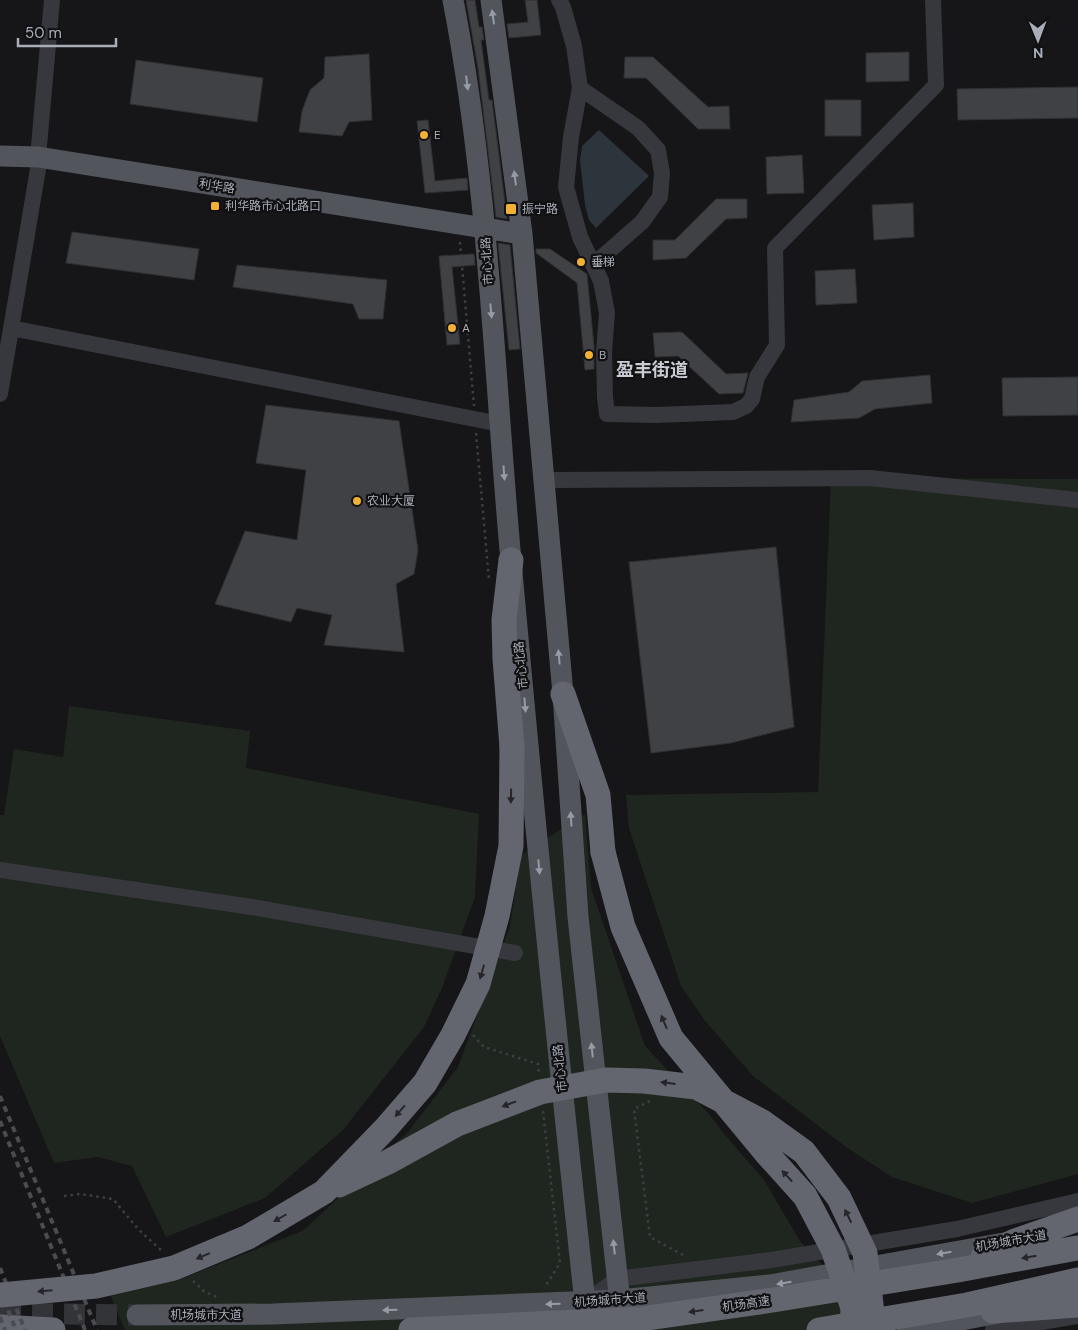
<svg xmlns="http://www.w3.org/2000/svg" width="1078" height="1330" viewBox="0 0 1078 1330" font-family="'DM Sans','Noto Sans SC',sans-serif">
<rect width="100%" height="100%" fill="#161618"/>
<!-- green -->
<path fill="#1e261f" d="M831,478L1078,479V1174L972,1203L892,1177L846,1147L753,1076L706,1022L681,986L629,828L626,795L818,792Z
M69,706L250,731L246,768L479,814L475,897L442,988L424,1027L343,1130L265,1198L166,1237L132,1166L98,1157L54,1163L0,1036V815H4L14,749L63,757Z
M585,814L591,888L645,1046L709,1114L725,1135L764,1180L800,1241L883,1330H125L110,1294L179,1280L304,1230L408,1132L458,1067L510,926L521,855Z"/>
<!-- water -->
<path fill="#2c353c" d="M599,130L649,176L596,228L589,220L585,205L580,160L582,146Z"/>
<!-- building -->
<path fill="#404145" stroke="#303034" d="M466,0H475L479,27H482L484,40H481L489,100H492L507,219L496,217L478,68Z
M525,0H537L541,35L509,38L507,24L528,22Z
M909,52V81L866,82V53Z
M369,54L372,120L349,122L342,136L299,132L302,111L310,90L324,78L325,57Z
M625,57H653L708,107L729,106L730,129H698L646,78H624Z
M136,60L263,78L257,122L130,104Z
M1078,87V118L958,120L957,89Z
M825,100H861V136H825Z
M428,120L435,181L467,178L468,190L425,193L417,121Z
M802,155L804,193L767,194L766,157Z
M716,199H747V218L726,219L686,258L653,260V240H675Z
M913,203L914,237L874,240L872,205Z
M72,232L199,249L194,280L66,263Z
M498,243L510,245L520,349L509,350Z
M536,249H550L587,274L594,346V369L585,370L577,283L536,253Z
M474,254L475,265L452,267L460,344L447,345L439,256Z
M237,265L387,280L383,319H359L353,304L233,287Z
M855,269L857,303L816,305L815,271Z
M682,332L726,374L748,373L743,393L719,394L678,356L655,357L653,333Z
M930,375L932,403L875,409L859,418L791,422L794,400L849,392L862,381Z
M1078,377V415L1003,416L1002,378Z
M266,405L399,421L418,550L414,574L396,584L404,652L324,645L332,615L297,608L291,622L215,604L245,531L297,540L306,470L256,463Z
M776,547L794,727L731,743L651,753L629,562Z"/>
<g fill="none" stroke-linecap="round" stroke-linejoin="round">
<!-- major-tunnel -->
<path stroke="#333438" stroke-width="21" stroke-dasharray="21 11" stroke-linecap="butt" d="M0,1313L137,1315"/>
<!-- path -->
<path stroke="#3d3f44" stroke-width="2.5" stroke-dasharray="2.5 4" stroke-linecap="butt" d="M460,242L474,406
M476,433L489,580
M473,1035L484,1047L538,1064L539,1073
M650,1101L634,1109L650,1237L685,1256
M543,1111L560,1263L545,1287
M64,1196L80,1194L113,1199L138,1229L162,1251
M193,1281L205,1292L217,1297"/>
<!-- minor -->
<path stroke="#37383d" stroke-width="16" d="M559,0L563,7L574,46L580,88L571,137L566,187L580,237L601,281L607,313L604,352L605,397L607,414L657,415L733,412L746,406L752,399L757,377L777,345L775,248L936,85L933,0
M580,88L638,128L658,150L662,173L660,197L642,222L593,265
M11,328L500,424
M0,394L38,169V157L52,0
M554,480L870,478L1078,500
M0,870L252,907L515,953
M585,1303L617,1279L771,1260L957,1229L1078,1201
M993,1330L1078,1316"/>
<!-- major -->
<path stroke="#53555c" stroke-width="21" d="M453,0C489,185 494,374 511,561C534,818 560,1074 588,1330
M491,0L522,234L563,694L578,917L623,1330
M0,156L38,157L522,234
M137,1315L273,1314L620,1300L770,1285L1004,1243
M908,1330L1009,1311"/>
<!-- highway -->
<path stroke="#63666e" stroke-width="25" d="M511,560L504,620L505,659L512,747
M563,694L598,795L603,852
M0,1327L53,1330"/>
<!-- rail -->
<path stroke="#4a4c52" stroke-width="4" stroke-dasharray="6 5" stroke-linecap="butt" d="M0,1096L97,1330
M0,1121L85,1330
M0,1268L25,1330
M0,1290L16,1330
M0,1317L5,1330"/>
<!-- highway-bridge -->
<path stroke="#63666e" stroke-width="25" d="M603,852L623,927L671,1038L767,1154L805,1196L833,1249L853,1308L852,1330
M339,1185L388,1162L457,1124L540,1092L606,1080L644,1081L696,1087L761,1121L804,1152L839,1198L865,1253L874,1330
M983,1257L1015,1241L1078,1219
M0,1295L96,1286L174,1268L248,1237L324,1192L386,1128L425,1083L453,1035L478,984L497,916L511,846L512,747
M993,1311L1078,1305
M411,1330L640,1319L773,1300L958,1270L1077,1248
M819,1330L967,1305L1078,1280"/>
</g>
<!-- one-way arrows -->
<defs><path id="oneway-solid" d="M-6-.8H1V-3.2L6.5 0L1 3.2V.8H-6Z" transform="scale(1.25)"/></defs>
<g fill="#979ba6">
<use href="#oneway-solid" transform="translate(493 17) rotate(-98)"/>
<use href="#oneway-solid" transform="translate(467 83) rotate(83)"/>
<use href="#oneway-solid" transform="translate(515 178) rotate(-97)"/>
<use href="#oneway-solid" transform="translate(491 311) rotate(85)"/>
<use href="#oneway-solid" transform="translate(504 473) rotate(86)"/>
<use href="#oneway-solid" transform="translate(559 657) rotate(-95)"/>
<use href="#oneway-solid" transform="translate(525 705) rotate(85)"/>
<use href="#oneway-solid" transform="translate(571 819) rotate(-94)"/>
<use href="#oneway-solid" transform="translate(539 867) rotate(85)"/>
<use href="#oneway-solid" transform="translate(592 1050) rotate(-96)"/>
<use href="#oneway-solid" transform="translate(614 1247) rotate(-96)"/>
<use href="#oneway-solid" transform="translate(944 1253) rotate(170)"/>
<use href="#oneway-solid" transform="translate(784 1283) rotate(170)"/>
<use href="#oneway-solid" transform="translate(553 1304) rotate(178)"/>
<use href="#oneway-solid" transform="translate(390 1310) rotate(178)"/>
</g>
<g fill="#26262a">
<use href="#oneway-solid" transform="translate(511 796) rotate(91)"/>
<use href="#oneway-solid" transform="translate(482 972) rotate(106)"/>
<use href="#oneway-solid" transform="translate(664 1022) rotate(-113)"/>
<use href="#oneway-solid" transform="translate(668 1083) rotate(-173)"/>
<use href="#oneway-solid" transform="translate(509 1104) rotate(159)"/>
<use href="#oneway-solid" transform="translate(400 1111) rotate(131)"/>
<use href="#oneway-solid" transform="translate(787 1176) rotate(-133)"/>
<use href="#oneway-solid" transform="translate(848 1216) rotate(-116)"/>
<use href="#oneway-solid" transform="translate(280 1218) rotate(150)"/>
<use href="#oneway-solid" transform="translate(203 1256) rotate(157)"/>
<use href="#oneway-solid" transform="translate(1029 1257) rotate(170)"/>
<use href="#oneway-solid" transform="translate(45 1291) rotate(175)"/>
<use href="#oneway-solid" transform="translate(696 1311) rotate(172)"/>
</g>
<!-- markers -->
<g fill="#f2b134" stroke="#111113" stroke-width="2">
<circle cx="424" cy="135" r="5"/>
<rect x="210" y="201" width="10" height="10" rx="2.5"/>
<rect x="505" y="203" width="12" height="12" rx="2.5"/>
<circle cx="581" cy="262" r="5"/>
<circle cx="452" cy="328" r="5"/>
<circle cx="589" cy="355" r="5"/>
<circle cx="357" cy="501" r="5"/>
</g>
<g text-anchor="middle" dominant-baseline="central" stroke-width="4.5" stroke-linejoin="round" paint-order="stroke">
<!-- poi labels -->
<g font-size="12" fill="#a8adb8" stroke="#111113" text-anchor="start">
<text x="434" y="135">E</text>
<text x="225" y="206">利华路市心北路口</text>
<text x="522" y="209">振宁路</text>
<text x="591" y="262">垂梯</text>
<text x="462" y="328">A</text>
<text x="599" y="355">B</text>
<text x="367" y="501">农业大厦</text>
</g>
<!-- street labels -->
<g font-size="12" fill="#a8adb8" stroke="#111113">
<text transform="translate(217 186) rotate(9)">利华路</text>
<text transform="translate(487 261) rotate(-94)">市心北路</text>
<text transform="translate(521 665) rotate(-96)">市心北路</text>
<text transform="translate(560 1068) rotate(-96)">市心北路</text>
<text transform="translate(1011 1241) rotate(-10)">机场城市大道</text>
<text transform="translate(610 1300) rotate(-4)">机场城市大道</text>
<text transform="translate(746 1304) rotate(-8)">机场高速</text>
<text x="206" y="1315">机场城市大道</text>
</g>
<!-- district labels -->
<g font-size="18" font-weight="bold" fill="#c9ccd4" stroke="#111113">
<text x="652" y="370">盈丰街道</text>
</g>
</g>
<!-- north arrow -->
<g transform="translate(1038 40) rotate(179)" stroke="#111113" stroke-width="4" paint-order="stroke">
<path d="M0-4L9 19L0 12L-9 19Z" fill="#a8adb8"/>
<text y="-8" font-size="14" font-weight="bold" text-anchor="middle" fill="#a8adb8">N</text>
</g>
<!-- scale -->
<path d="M18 38v8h98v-8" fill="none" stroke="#a8adb8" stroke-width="2.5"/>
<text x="25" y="38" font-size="15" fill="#a8adb8" stroke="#111113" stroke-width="4" paint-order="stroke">50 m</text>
</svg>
